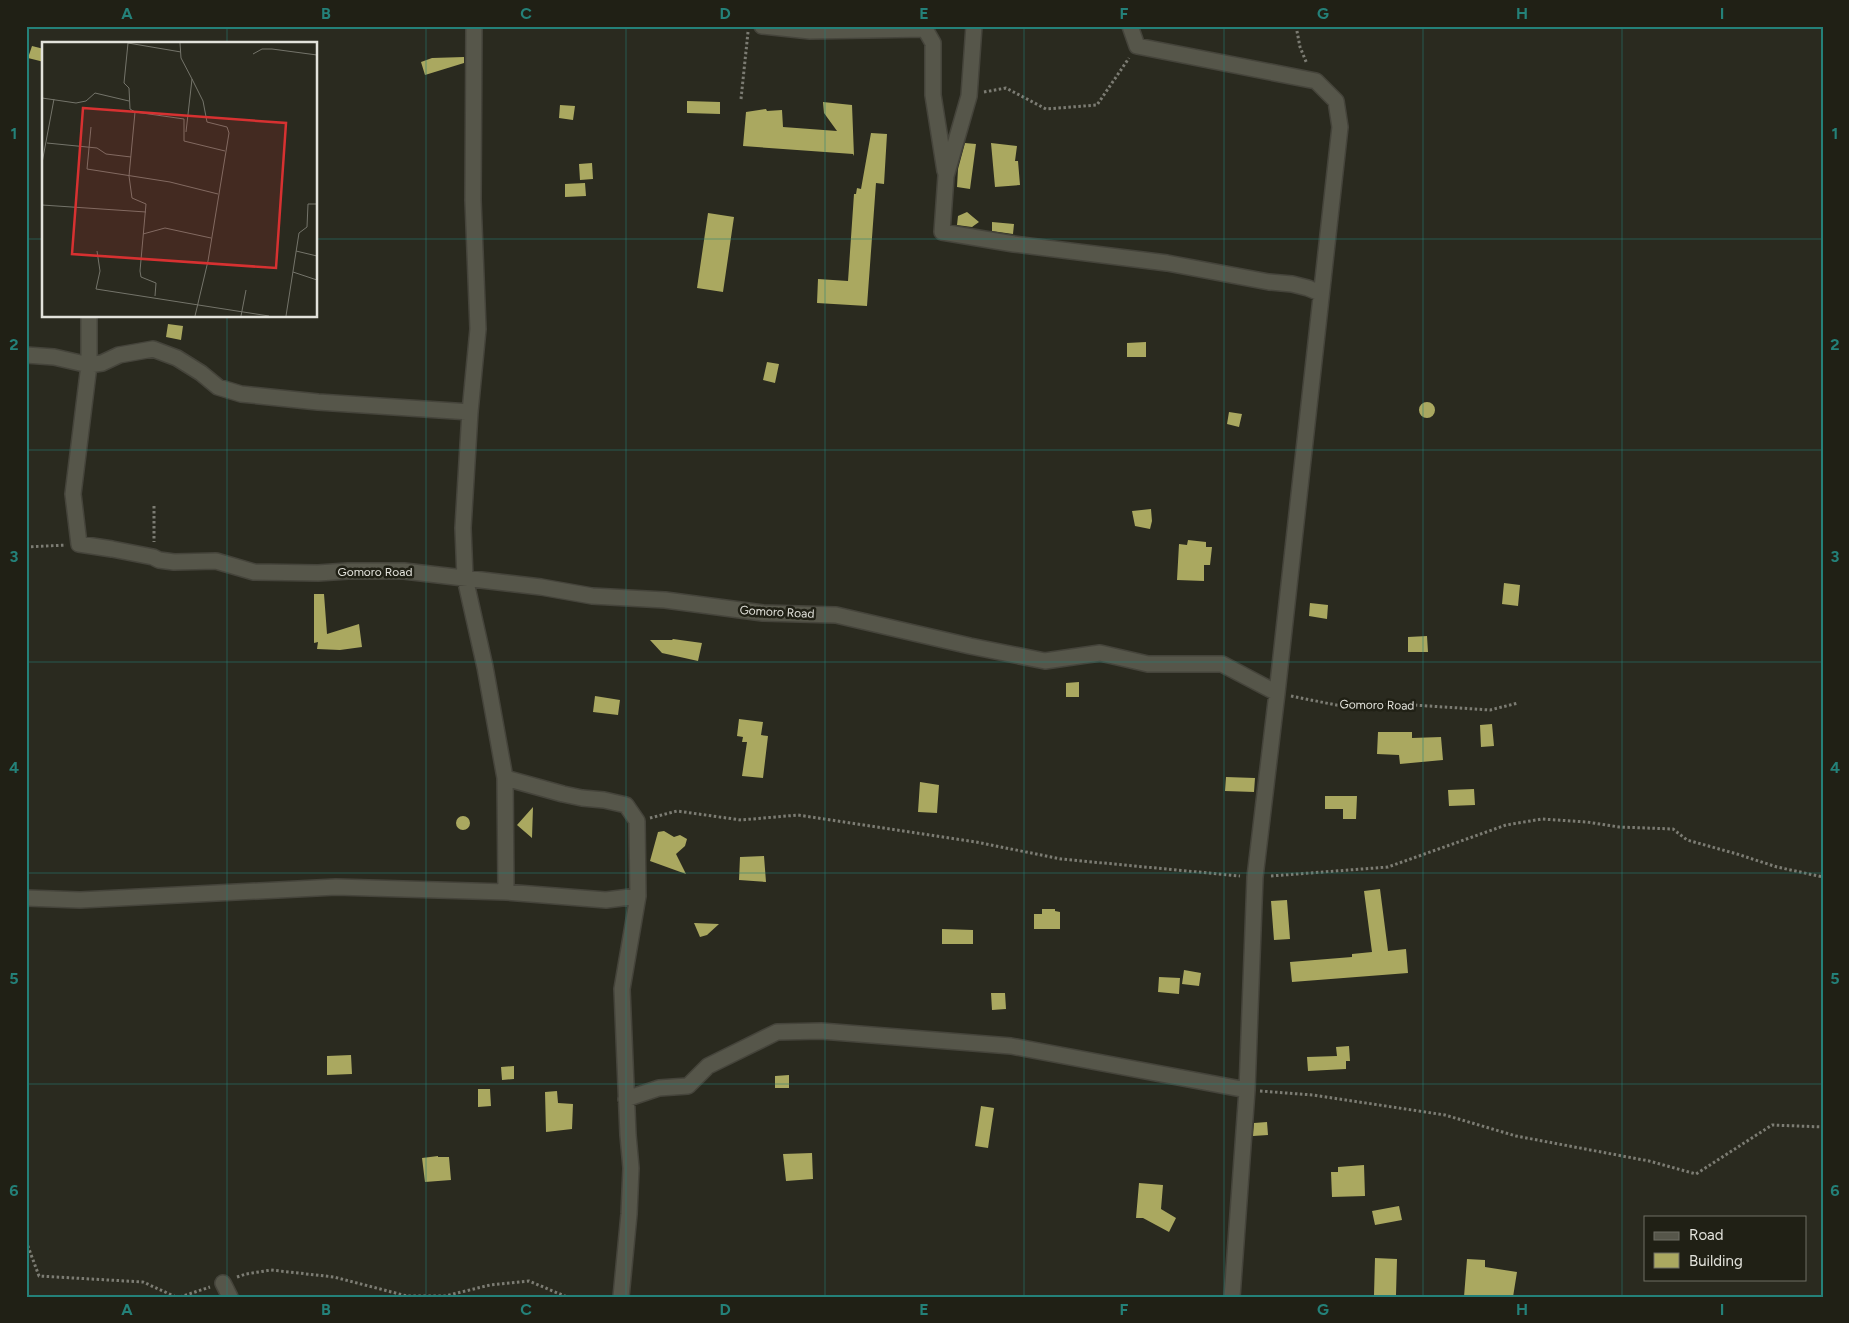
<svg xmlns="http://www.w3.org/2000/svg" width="1849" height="1323" viewBox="0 0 1849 1323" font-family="Figtree,sans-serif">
<rect width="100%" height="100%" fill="#2a2a1f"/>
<!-- building -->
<path fill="#aaa860" d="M32,46L44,49V62L28,58Z
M464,57V63L425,75L421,62L432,58Z
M687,101L720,102V114L687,113Z
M823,102L852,105L854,156L853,154L743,146L746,112L766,109L767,111L782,110L783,127L837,131L824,113Z
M560,105L575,106L573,120L559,118Z
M871,133L887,134L884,184L876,183L867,306L817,303L818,279L848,281L854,194H856L857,188L861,189Z
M965,143L976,144L970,189L957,187L958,169Z
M991,143L1017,146L1015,161H1018L1020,185L995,187Z
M592,163L593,179L580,180L579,164Z
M585,183L586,196L565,197V184Z
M967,212L979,222L972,227L957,225L958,216Z
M708,213L734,217L723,292L697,288Z
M992,222L1014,224L1013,234L992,231Z
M168,324L183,326L181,340L166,337Z
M1146,342V357H1127V343Z
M767,362L779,364L775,383L763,380Z
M1419 410a8 8 0 1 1 16 0a8 8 0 1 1-16 0Z
M1229,412L1242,414L1239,427L1227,424Z
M1151,509L1152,521L1150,529L1135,526L1132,511Z
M1188,540L1206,542V547H1212L1210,565H1204V581L1177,580L1179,544L1187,545Z
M1504,583L1520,585L1518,606L1502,604Z
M314,594H324L327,634L359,624L362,647L340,650L317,649L318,642L314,643Z
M1310,603L1328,605L1327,619L1309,616Z
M1427,636L1428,652H1408V637Z
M673,639L702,643L698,661L662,653L650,640H672Z
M1079,682V697H1066V683Z
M595,696L620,700L618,715L593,712Z
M739,719L763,722L761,735L768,736L763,778L742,776L747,742H742L743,737L737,736Z
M1492,724L1494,746L1481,747L1480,725Z
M1378,732H1412V738L1441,737L1443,760L1400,764L1399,755L1377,754Z
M1226,777L1255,778L1254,792L1225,791Z
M920,782L939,785L937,813L918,812Z
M1474,789L1475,805L1449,806L1448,790Z
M1325,796H1357L1356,819H1343V809H1325Z
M533,807L532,838L517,825Z
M456 823a7 7 0 1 1 14 0a7 7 0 1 1-14 0Z
M664,831L674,837L680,835L687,839L685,846L676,854L686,874L650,861L658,832Z
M764,856L766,882L739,880L740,857Z
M1380,889L1388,951L1406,949L1408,973L1292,982L1290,962L1352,957V954L1372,952L1364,891Z
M1287,900L1290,939L1274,940L1271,901Z
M1042,909H1055V911L1060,912V929H1034V914H1042Z
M694,923L719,924L707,935L700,937Z
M942,929L973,930V944H942Z
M1184,970L1201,973L1199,986L1182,984Z
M1159,977L1180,978L1179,994L1158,992Z
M991,993H1005L1006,1009L992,1010Z
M1349,1046L1350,1061H1346V1069L1308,1071L1307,1057L1337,1056L1336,1047Z
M351,1055L352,1074L327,1075V1056Z
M514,1066V1079L502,1080L501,1067Z
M789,1075V1088H775V1076Z
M478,1089H490L491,1106L478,1107Z
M557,1091L558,1103L573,1104L572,1129L546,1132L545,1092Z
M981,1106L994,1108L988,1148L975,1146Z
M1267,1122L1268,1135L1253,1136L1254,1123Z
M812,1153L813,1179L786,1181L783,1154Z
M438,1156V1157H449L451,1180L425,1182L422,1158Z
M1364,1165L1365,1196L1332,1197L1331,1172H1338V1167Z
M1139,1183L1163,1185L1161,1209L1176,1218L1169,1232L1143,1218H1136Z
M1399,1206L1402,1220L1375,1225L1372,1211Z
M1375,1258L1397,1259L1396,1295H1374Z
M1467,1259L1485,1260V1267L1517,1272L1513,1297H1464Z"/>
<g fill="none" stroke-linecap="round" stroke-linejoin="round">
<defs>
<path id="street" d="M474,26L473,200L478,329L470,412L463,528L465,578L485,667L505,778L563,794L582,798L604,800L626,805L637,821L638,896L622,989L628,1135L631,1168L629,1214L621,1297
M762,26L810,31L925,29L933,43V95L945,171
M974,26L969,96L946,176L942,232L1014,244L1167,263L1269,282L1292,284L1308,288L1320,293
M1130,26L1137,46L1316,81L1336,101L1340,127L1277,693L1255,877L1247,1090L1232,1297
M89,316V365L73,494L79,544L112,549L153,557L159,560L174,562L216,561L254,572L318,573L348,571H404L541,587L592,596L665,600L763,613L836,615L970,646L1045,661L1100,653L1148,664H1222L1277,693
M26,355L54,357L89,365L102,363L119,355L153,349L177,358L201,373L218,387L241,394L318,402L470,412
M505,778L506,892
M26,898L80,900L336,887L506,892L606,900L638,896
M626,1099L659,1088L688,1086L708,1066L777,1032L821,1031L1011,1046L1247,1090
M223,1283L230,1297"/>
</defs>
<!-- street casing -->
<use href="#street" stroke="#45443b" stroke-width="18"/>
<!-- path -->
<path stroke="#7c7c73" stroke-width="3" stroke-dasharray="2.5 2.5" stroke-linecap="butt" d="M1296,26L1300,47L1307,64
M984,92L1006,88L1046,109L1097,105L1129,58
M741,99L748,32
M26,189V190
M26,281V298
M154,506V542
M26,547L66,545
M1291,696L1346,707L1398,704L1490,710L1518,703
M650,818L677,811L741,820L798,815L976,842L1061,859L1240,876
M1271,876L1388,867L1506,825L1542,819L1587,822L1619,827L1673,829L1687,840L1737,854L1777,867L1823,877
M1260,1091L1313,1095L1445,1115L1516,1136L1649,1161L1696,1174L1772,1125L1823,1127
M26,1241L39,1276L143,1282L176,1297
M237,1277L246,1274L271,1270L334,1277L407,1296H445L490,1285L529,1281L567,1297
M180,1297L210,1287"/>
<!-- street -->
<use href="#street" stroke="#56564a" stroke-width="15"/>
</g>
<!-- grid -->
<path fill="none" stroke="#248179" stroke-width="1" stroke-opacity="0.55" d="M227,26V44M426,26V1297M626,26V1297M825,26V1297M1024,26V1297M1224,26V1297M1423,26V1297M1622,26V1297M26,239H44M316,239H1823M227,316V1297M26,450H1823M26,662H1823M26,873H1823M26,1084H1823"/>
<g text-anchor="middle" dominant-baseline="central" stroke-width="5" stroke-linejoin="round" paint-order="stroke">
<!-- street labels -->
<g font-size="12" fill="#e2e2db" stroke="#202015">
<text x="375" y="572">Gomoro Road</text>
<text transform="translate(777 612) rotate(3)">Gomoro Road</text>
<text transform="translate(1377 705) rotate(1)">Gomoro Road</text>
</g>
</g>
<!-- overview -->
<g transform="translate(42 42)">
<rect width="275" height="275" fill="#2a2a1f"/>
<path fill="none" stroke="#74746a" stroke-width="1" d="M86,1L82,41L87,46L88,67L93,70L87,134L90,156L104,162L98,229L99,235L114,241L113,254M86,1L139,10M138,1L139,16L150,37L144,90M211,12L220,7H230L275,13M150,37L161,59L165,80L185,85L187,91L166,219L153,274M0,56L34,61L44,59L53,51L87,59M93,70L142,77V99L183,109M49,85L45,127L128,140L176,152M5,101L55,106L64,112L89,115M0,121L12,57M0,163L104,170M101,192L123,186L169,196M55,209L58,229L54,247L227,274M254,209L275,214M251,230L275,238M199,274L204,248M244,274L257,191L265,185L266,162H275"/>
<path fill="#d73131" fill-opacity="0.15" stroke="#d73131" stroke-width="2.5" d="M41,66L244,81L234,226L30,212Z"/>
<rect width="275" height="275" fill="none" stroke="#e2e2db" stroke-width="2.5"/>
</g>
<!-- border -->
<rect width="1849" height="1323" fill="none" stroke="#202015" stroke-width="55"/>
<!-- legend -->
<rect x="1644" y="1216" width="162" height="65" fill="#202015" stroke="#6e6e64"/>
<rect x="1654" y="1232" width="25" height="8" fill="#56564a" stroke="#6e6e64"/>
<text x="1689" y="1240" font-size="15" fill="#e2e2db">Road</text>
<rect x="1654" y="1253" width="25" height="15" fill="#aaa860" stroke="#6e6e64"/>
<text x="1689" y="1266" font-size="15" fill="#e2e2db">Building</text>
<rect x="28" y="28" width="1794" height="1268" fill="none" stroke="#248179" stroke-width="2"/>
<g font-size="16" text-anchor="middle" font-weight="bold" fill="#248179">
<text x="127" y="19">A</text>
<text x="326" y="19">B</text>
<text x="526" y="19">C</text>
<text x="725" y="19">D</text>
<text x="924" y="19">E</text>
<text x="1124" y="19">F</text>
<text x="1323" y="19">G</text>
<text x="1522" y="19">H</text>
<text x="1722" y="19">I</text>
<text x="14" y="139">1</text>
<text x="1835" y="139">1</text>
<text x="14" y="350">2</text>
<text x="1835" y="350">2</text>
<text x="14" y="562">3</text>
<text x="1835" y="562">3</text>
<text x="14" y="773">4</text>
<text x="1835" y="773">4</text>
<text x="14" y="984">5</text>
<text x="1835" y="984">5</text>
<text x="14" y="1196">6</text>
<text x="1835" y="1196">6</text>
<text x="127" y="1315">A</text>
<text x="326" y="1315">B</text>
<text x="526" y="1315">C</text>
<text x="725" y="1315">D</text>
<text x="924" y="1315">E</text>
<text x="1124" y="1315">F</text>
<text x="1323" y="1315">G</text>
<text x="1522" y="1315">H</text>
<text x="1722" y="1315">I</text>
</g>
</svg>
